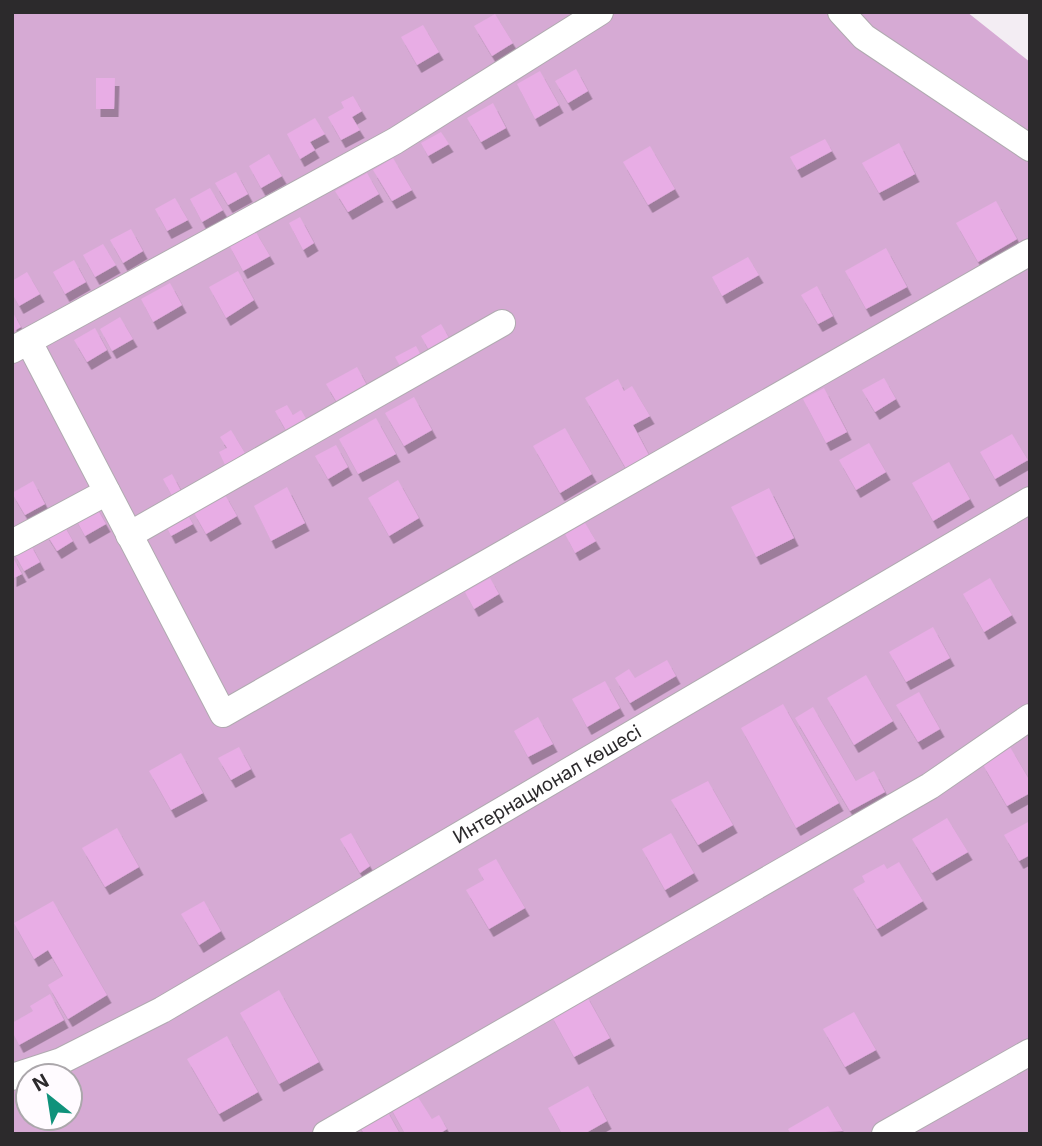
<svg xmlns="http://www.w3.org/2000/svg" width="1042" height="1146" viewBox="0 0 1042 1146" font-family="Inter,sans-serif">
<defs>
<filter id="shadow"><feDropShadow dx="4.5" dy="8" stdDeviation="0" flood-color="#0004"/></filter>
</defs>
<rect width="100%" height="100%" fill="#f3edf3"/>
<!-- green -->
<path fill="#d6aad4" fill-rule="evenodd" d="M12,12H967L1030,62V1134H12ZM28,1076H70V1118H28Z"/>
<!-- building -->
<path fill="#e8ade5" filter="url(#shadow)" d="M495,14L513,43L492,56L474,26Z
M423,25L439,52L417,65L401,37Z
M576,69L588,91L568,103L555,81Z
M540,71L559,105L535,119L517,84Z
M96,78H115L114,109H96Z
M353,96L362,111L352,117L360,130L341,140L328,117L344,108L341,102Z
M493,103L506,128L481,142L467,118Z
M315,118L325,134L310,142L315,150L300,159L287,134Z
M441,132L449,144L428,156L421,143Z
M825,139L832,151L797,170L790,157Z
M899,143L915,174L879,193L862,163Z
M650,146L675,189L648,205L623,162Z
M269,154L282,176L261,188L249,166Z
M393,158L412,190L392,201L373,170Z
M236,172L248,194L228,205L215,183Z
M367,173L379,194L348,212L335,191Z
M210,188L223,210L202,222L190,199Z
M175,198L188,220L167,231L155,209Z
M996,201L1017,239L978,262L956,223Z
M300,217L314,243L303,250L289,223Z
M131,229L143,251L123,263L110,240Z
M254,229L270,256L243,271L228,243Z
M103,244L116,265L95,277L83,255Z
M886,248L907,287L866,309L845,271Z
M748,257L759,275L722,296L712,277Z
M74,260L86,282L65,294L53,272Z
M238,271L254,300L226,318L209,287Z
M27,272L40,294L19,306L12,293V281Z
M170,283L182,305L153,322L141,299Z
M817,286L833,316L818,324L801,295Z
M12,311L21,327L12,332Z
M120,317L133,339L112,351L100,329Z
M441,324L452,343L431,354L421,336Z
M95,328L107,350L87,362L74,340Z
M416,346L423,359L403,371L395,357Z
M357,367L369,389L339,406L326,384Z
M884,378L896,399L875,412L862,390Z
M618,379L624,391L632,386L650,416L633,425L651,459L628,472L585,398Z
M824,388L847,432L826,443L803,399Z
M414,397L432,430L404,446L385,413Z
M287,405L293,415L301,410L308,422L288,434L275,411Z
M376,418L396,454L358,474L339,439Z
M565,428L592,474L560,493L533,446Z
M231,430L245,453L225,465L219,452L227,448L220,437Z
M1012,434L1028,460L995,479L980,452Z
M869,443L886,472L856,490L839,460Z
M336,445L348,467L328,479L315,456Z
M949,462L970,499L933,521L912,483Z
M172,474L181,491L172,496L163,479Z
M398,480L419,518L389,536L368,498Z
M33,481L45,504L25,515L12,493Z
M287,487L305,523L271,541L254,506Z
M769,488L794,538L756,557L731,507Z
M224,493L237,516L206,534L193,511Z
M94,503L106,524L85,536L73,514Z
M185,510L193,524L171,536L164,522Z
M62,522L73,541L57,551L45,532Z
M585,523L596,541L575,553L565,534Z
M29,542L40,562L24,571L13,551Z
M12,556L22,574L12,579Z
M490,578L499,594L474,609L465,592Z
M990,578L1012,615L984,632L963,594Z
M933,627L950,658L906,682L889,652Z
M667,660L676,676L630,703L615,678L629,669L635,678Z
M866,675L893,721L854,745L827,698Z
M605,681L620,708L587,727L572,699Z
M919,692L940,729L918,742L896,705Z
M783,704L839,803L796,828L741,728Z
M813,707L856,781L874,771L885,792L850,811L795,718Z
M538,717L553,744L528,757L514,731Z
M239,747L251,769L231,780L218,758Z
M1010,747L1030,781V793L1007,806L982,763Z
M181,753L203,793L171,810L149,771Z
M708,781L733,825L698,845L671,800Z
M947,818L968,852L932,873L912,839Z
M1030,821V855L1019,861L1004,835Z
M117,828L139,867L105,887L82,848Z
M351,833L370,866L360,873L340,839Z
M671,833L694,873L665,890L642,849Z
M496,859L525,908L489,929L466,890L484,880L478,869Z
M899,862L923,901L877,929L853,889L865,882L862,876L884,864L887,869Z
M53,901L107,995L68,1019L48,985L63,976L48,950L34,959L14,923Z
M204,901L221,931L199,945L181,914Z
M279,990L319,1062L279,1084L240,1013Z
M585,993L610,1038L574,1057L550,1013Z
M50,994L64,1020L19,1045L12,1031V1023L33,1011L30,1006Z
M854,1012L876,1050L845,1067L823,1029Z
M227,1036L258,1092L219,1114L187,1059Z
M588,1086L607,1121L584,1134H562L548,1108Z
M413,1089L432,1119L439,1115L447,1129L439,1134H405L388,1103Z
M828,1106L843,1131L791,1134L788,1129Z
M385,1107L400,1134H364L357,1122Z"/>
<g fill="none" stroke-linecap="round" stroke-linejoin="round">
<defs>
<g id="street">
<path d="M841,12L864,37L1030,148"/>
<path d="M29,342L223,714L1030,252"/>
<path d="M12,350L395,141L600,12"/>
<path d="M129,535L502,323"/>
<path d="M12,543L107,492"/>
<path id="s1" d="M12,1077L61,1061L162,1010L1030,500"/>
<path d="M326,1134L930,786L1030,717"/>
<path d="M885,1134L1030,1052"/>
</g>
</defs>
<!-- street casing -->
<use href="#street" stroke="#b0aab0" stroke-width="28"/>
<!-- street -->
<use href="#street" stroke="#fff" stroke-width="26"/>
</g>
<g text-anchor="middle" dominant-baseline="central" stroke-width="5" stroke-linejoin="round" paint-order="stroke">
<!-- street labels -->
<g font-size="19" fill="#2c2a2c" stroke="#fffbff">
<text stroke="none"><textPath href="#s1" startOffset="611">Интернационал көшесі</textPath></text>
</g>
</g>
<!-- border -->
<rect width="1042" height="1146" fill="none" stroke="#2c2a2c" stroke-width="28"/>
<!-- north arrow -->
<g transform="translate(49 1097) rotate(330)"><circle r="33" fill="#fffbff" stroke="#aba7ab" stroke-width="2"/>
<path d="M0-5L12 26L0 18L-12 26Z" fill="#10927b"/>
<text y="-10" font-size="19" font-weight="bold" text-anchor="middle" fill="#2c2a2c">N</text>
</g>
</svg>
